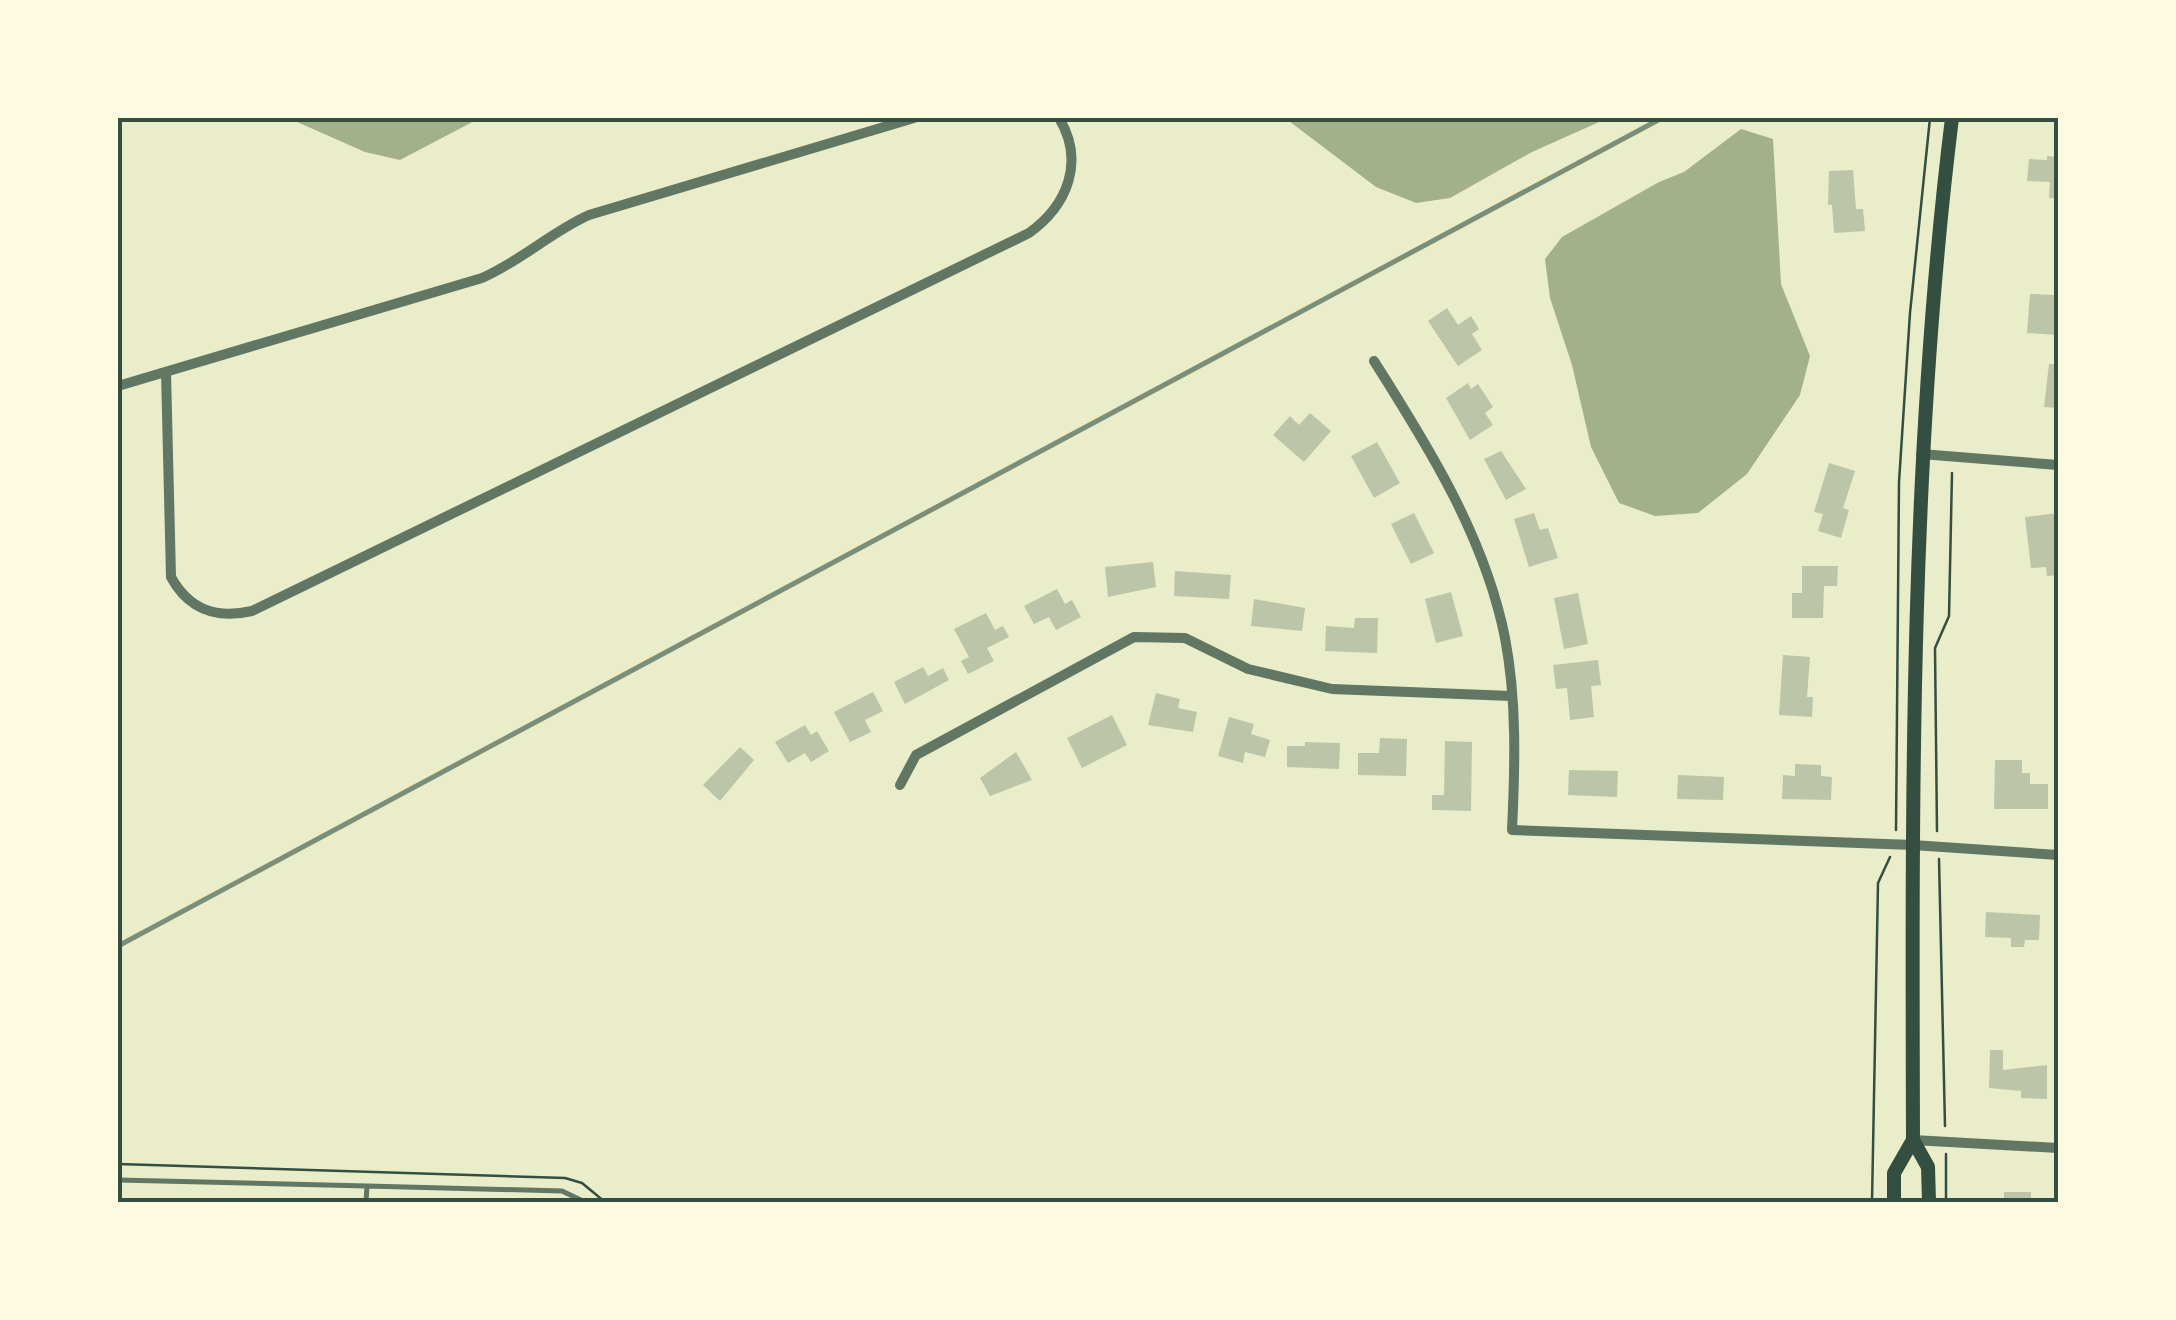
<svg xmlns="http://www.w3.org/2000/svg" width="2176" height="1320" viewBox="0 0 2176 1320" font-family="Manrope,sans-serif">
<rect width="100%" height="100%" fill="#e9edc9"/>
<!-- water -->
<path fill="#a3b18a" d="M288,118H480L400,160L365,152Z
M1285,118H1608L1532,152L1450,198L1416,203L1376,187Z
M1741,129L1773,139L1781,284L1810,356L1800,395L1747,474L1698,513L1655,516L1619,503L1591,447L1572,365L1550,298L1545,259L1562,237L1659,182L1684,172Z"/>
<!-- building -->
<path fill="#bcc5a7" d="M2047,156L2058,157V199L2049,198L2050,182L2027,181L2029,159L2047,160Z
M1853,170L1856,209H1863L1865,231L1834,233L1832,205H1828L1829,171Z
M2030,294L2055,295L2058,335L2027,333Z
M1447,308L1458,325L1471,316L1479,329L1472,334L1482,350L1458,366L1428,321Z
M2049,364H2058V408L2044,407Z
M1468,383L1471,389L1478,384L1493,407L1485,413L1493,425L1470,440L1446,398Z
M1310,413L1331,431L1304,462L1273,435L1290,416L1299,425Z
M1377,442L1400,483L1374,498L1351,456Z
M1501,451L1526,489L1506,500L1484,459Z
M1829,463L1855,471L1843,508L1849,510L1841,538L1818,531L1823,514L1814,512Z
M1414,513L1434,553L1411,564L1391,524Z
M1534,513L1540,530L1548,528L1558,558L1529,567L1514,519Z
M2058,513V575L2047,576L2046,567L2031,568L2025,517Z
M1153,562L1156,587L1108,597L1105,567Z
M1802,566H1838L1837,586H1824L1823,618H1792V593H1802Z
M1175,571L1231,575L1229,599L1174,596Z
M1057,589L1065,604L1072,600L1081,617L1056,630L1049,617L1034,624L1024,606Z
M1451,592L1463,636L1436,643L1425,599Z
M1578,593L1588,644L1564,649L1554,598Z
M1254,599L1305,608L1302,631L1251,626Z
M986,613L995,630L1003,626L1009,637L987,648L994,661L968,674L961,661L969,657L954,629Z
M1355,618H1378L1377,653L1325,651L1326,626L1354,628Z
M1783,655L1810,657L1807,697H1813L1812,717L1779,715Z
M1598,660L1601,685L1591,686L1594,717L1570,720L1567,688L1556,689L1553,665Z
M923,667L928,676L943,668L949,680L905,704L894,682Z
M873,692L883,711L865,720L871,732L850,742L834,712Z
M1156,693L1180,699L1178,708L1197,712L1193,732L1148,725Z
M1112,715L1127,745L1082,768L1067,738Z
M1229,717L1254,724L1251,734L1270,740L1265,757L1245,752L1243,763L1218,756Z
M805,725L811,735L817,731L829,751L811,762L805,753L788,763L775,742Z
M1380,738L1407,739L1406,776L1358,775V753H1379Z
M1445,741L1472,742L1471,811L1432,810V795H1444Z
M1305,742L1340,743L1339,769L1287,767V746H1305Z
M740,747L754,760L720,801L703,785Z
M1016,752L1032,780L990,796L980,778Z
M1995,760H2022V773H2030V784H2048V809H1994Z
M1795,764L1821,765V776L1832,777L1831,800L1782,799L1783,775L1795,776Z
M1569,770L1618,771L1617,797L1568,795Z
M1678,775L1724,777L1723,800L1677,799Z
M1986,912L2040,915L2039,940H2025L2024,947H2011V938L1985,937Z
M1990,1050H2003V1070L2047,1065V1099L2021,1098V1091L1989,1088Z
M2004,1192H2031V1202H1978V1198L2004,1199Z"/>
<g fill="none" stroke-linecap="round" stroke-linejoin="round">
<!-- path -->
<path stroke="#344e41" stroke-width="2.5" d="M1896,830L1899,482L1910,313L1930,118
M1937,831L1935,648L1949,616L1952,473
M1939,859L1945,1126
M118,1164L565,1178L582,1183L605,1202
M1872,1202L1878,883L1890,857
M1946,1202V1154"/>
<!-- service -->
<path stroke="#617663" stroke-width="5" d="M118,1180L367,1186L366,1202
M367,1186L562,1191L585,1202"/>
<!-- minor -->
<path stroke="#617663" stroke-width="10" d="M1374,361C1428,446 1485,537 1505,638C1517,700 1515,767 1512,830L1913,845L2058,855
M166,372L171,577C189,610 216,619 252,611L1029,233C1068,205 1085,161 1059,118
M118,386L482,278C521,261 551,232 589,215L914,118
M1921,454L2058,465
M900,785L916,755L1134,637L1185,638L1248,669L1332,689L1511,696
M1913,1140L2058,1148"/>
<!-- secondary -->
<path stroke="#344e41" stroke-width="14" d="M1894,1202V1173L1913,1140
M1929,1202L1928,1167L1913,1140C1912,798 1910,457 1952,118"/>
<!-- rail -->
<path stroke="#7c8e77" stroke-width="5" d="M118,946L1662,118"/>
</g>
<!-- border -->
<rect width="2176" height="1320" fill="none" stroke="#fefae0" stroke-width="240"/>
<rect x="120" y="120" width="1936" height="1080" fill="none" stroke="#344e41" stroke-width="4"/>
</svg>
